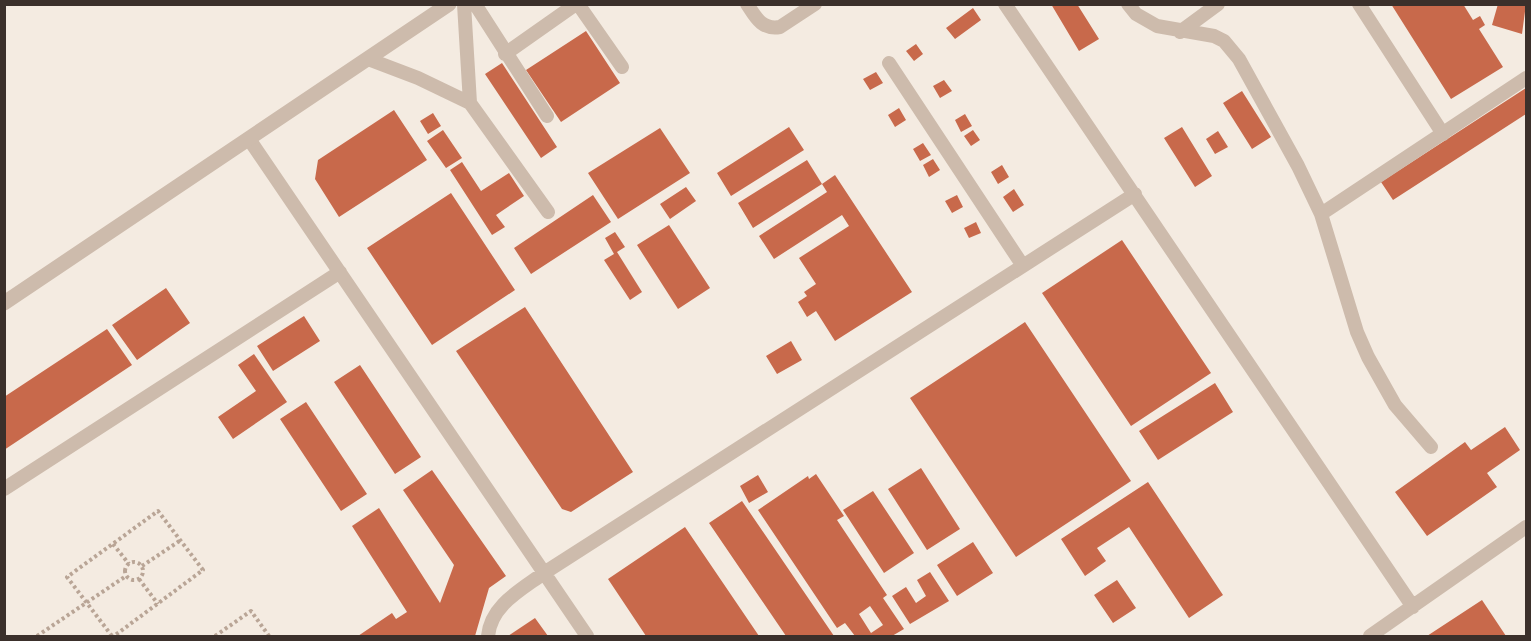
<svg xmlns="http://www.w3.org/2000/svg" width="1531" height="641" viewBox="0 0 1531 641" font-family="'DejaVu Sans',sans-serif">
<rect width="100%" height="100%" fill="#f4ebe1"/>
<!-- building -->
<path fill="#c8694b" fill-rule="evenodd" d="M1051,4H1077L1099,39L1079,51Z
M1391,4H1463L1473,20L1480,16L1485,25L1479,29L1503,67L1451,99Z
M1498,4H1526L1522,34L1492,25Z
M973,8L981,20L955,39L946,28Z
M586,31L620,83L561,122L526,70Z
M916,44L923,54L914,61L906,51Z
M502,63L557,147L541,158L485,74Z
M876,72L883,83L870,90L863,79Z
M944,80L952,91L940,98L933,86Z
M1526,88V114L1393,200L1381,182Z
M1242,91L1271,137L1252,149L1223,103Z
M899,108L906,120L895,127L888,115Z
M394,110L427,160L339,217L315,179L318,160Z
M433,113L441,126L428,134L420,121Z
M965,114L972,126L961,132L955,120Z
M789,127L804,150L731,196L717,173Z
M1182,127L1212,176L1195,187L1164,138Z
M660,128L690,173L618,219L588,173Z
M443,130L462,158L446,168L427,141Z
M973,130L980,140L971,146L964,136Z
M1218,131L1228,147L1215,154L1206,139Z
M923,143L931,155L920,161L913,149Z
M933,159L940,170L929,177L923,165Z
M807,160L822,184L753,228L738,203Z
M462,162L481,191L509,173L524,196L496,215L505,227L492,235L450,170Z
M1002,165L1009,177L998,184L991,172Z
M835,175L912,292L835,341L816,311L807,317L798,302L807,296L804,292L816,284L799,258L849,226L842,215L774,259L759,236L827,192L822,184Z
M686,187L696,201L670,219L660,204Z
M1014,189L1024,205L1013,212L1003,197Z
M451,193L515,290L432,345L367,248Z
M593,195L611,222L531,274L514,248Z
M957,195L963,207L952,213L945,201Z
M976,222L981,233L969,238L964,228Z
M669,225L710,288L678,309L637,245Z
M615,232L625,247L617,252L642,292L630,300L604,260L614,254L605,238Z
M1122,240L1211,373L1131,426L1042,293Z
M166,288L190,323L137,360L112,325Z
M525,307L633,472L571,512L562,509L456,351Z
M304,316L320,341L273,371L257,346Z
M1025,322L1131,481L1016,557L910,398Z
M107,329L132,365L4,450V397Z
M791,341L802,360L777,374L766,356Z
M254,354L287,402L233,439L218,417L256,391L238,365Z
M360,365L421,457L395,474L334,382Z
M1215,383L1233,412L1158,460L1139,431Z
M306,402L367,494L341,511L280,419Z
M1505,427L1520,450L1487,473L1497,487L1427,536L1395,492L1465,442L1471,450Z
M921,468L960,529L927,550L888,489Z
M432,470L506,576L489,588L475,636H358L392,613L396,619L407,612L352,526L379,508L440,603L454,565L403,490Z
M816,474L844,516L837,520L887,595L883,598L904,629L892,636H855L845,623L837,628L758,510L808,476L809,479ZM870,606L883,625L871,633L859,614Z
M758,475L768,492L749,503L740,486Z
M1148,482L1223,595L1189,618L1129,527L1097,548L1106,561L1085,576L1061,539Z
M873,491L914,553L884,573L843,510Z
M742,501L834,636H786L709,523Z
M685,527L759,636H646L608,579Z
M973,542L993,573L957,596L937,565Z
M930,572L949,601L910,624L892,596L906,587L916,603L926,596L917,580Z
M1117,580L1136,608L1113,623L1094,595Z
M1482,600L1506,636H1427Z
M535,618L548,636H508Z"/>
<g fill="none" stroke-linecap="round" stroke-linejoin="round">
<!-- path -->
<path stroke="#b9a596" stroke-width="4" stroke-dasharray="3 3" stroke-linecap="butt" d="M113,544L129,564
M125 571a9 9 0 1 1 18 0a9 9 0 1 1-18 0Z
M142,566L181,540
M139,579L158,604
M37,636L126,576
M112,636L67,577L158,511L203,570L114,636
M215,636L251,611L269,636"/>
<!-- service -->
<path stroke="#cdbbac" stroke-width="14" d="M464,4L470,103
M475,4L547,116
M578,4L622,67
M747,4C756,18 762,30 780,27L815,4
M1005,4L1413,607
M1128,4L1136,14L1157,26L1214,36L1224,41L1239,59L1298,166L1321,214L1357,332L1368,357L1395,405L1431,447
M1359,4L1443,134
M1180,32L1218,4
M505,54L576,4
M368,59L418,78L470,103L548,212
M889,63L1023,266
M249,139L587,636
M1321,214L1526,78
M4,489L340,272
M488,636C491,605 521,590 544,573L1135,194
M1370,636L1526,527"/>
<!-- minor -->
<path stroke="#cdbbac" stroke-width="15" d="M4,303L449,4"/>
</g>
<!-- border -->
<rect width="1531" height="641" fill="none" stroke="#3b302b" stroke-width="12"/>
</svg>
